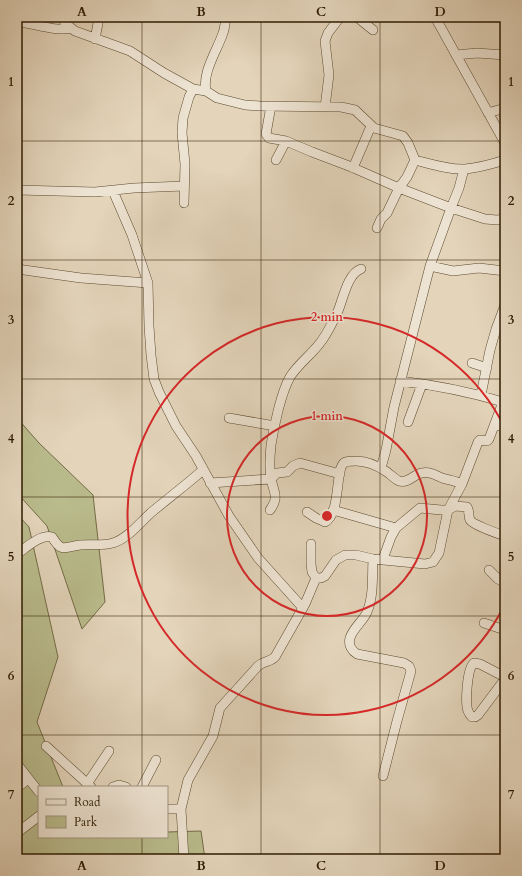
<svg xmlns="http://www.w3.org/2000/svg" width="522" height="876" viewBox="0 0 522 876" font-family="Cardo,serif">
<rect width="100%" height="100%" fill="#e3d4ba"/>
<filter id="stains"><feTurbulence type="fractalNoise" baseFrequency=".005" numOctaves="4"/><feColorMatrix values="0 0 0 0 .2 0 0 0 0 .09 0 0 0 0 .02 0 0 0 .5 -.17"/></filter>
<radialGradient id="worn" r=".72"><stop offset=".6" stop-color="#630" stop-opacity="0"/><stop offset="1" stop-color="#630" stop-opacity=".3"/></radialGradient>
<!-- green -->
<path fill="#b9bb8c" stroke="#746b46" d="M17,418L39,443L93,495L105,602L82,629L47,526L17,493Z
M17,514L29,527L58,657L37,722L63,787H39V837H167V832L201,831L205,859H17Z"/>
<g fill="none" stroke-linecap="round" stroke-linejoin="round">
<defs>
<path id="minor" d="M62,17L65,23L75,31L130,51L164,73L193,89L206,91L217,98L245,105L260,106L341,107L355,110L374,128L403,136L408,143L415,160L407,177L399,188L387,213L381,219L377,228
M357,17L373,30
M435,17L505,143
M17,22C35,23 53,32 71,28
M95,39L99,18
M456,55L477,53L505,55
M206,91C202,72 217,51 223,33C225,28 225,22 226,17
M271,106L266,134L269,138L286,141L312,152L349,166L399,188L451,208L485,219L497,220L505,219
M325,107L329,75L325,41L328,33L340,17
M488,113L505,108
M276,160L286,141
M415,160C431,164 449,170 465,169C478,168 492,164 505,160
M353,168L371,126
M17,190L95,192L134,188L184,186
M113,191L132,235L148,283L149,326L151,355L154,379L159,392L176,426L196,456L229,516L258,558L303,608
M184,203L185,164L182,133L183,118L189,97L193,89
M430,266L453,271L479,268L505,271
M17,269L81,278L148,283
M472,363L487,368
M400,381C435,385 470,392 503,402L489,439L487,441L480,440L478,442L462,484
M481,395L490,350L496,329L505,305
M229,418L275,426
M408,422L422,384
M495,425L505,427
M381,468L386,450L394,407L430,266L451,208L459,188L464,169
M210,483L271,479L277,473L287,472L293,466L300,463L340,474
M270,510C280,496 273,492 271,478C269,468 270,455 271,445C274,426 281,393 290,377C298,364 311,355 320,343C328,333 333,321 338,311C343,299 348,273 361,269
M333,510L396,528
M307,512L316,518L325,522C341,514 335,469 344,463C347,460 352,462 356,461C367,461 378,466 387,472C391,475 395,479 399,481C408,484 414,474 422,473C429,471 435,475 442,478C448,480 456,481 462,484L448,510L439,553L433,562L425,564L373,559L356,555H345L336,560L325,576L321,578H316L312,572L311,564V544
M17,554C26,548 40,534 52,537C62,553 63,547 80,545C91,544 103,546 113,543C129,538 141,521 153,511C170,497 187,484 203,470
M373,559C372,575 374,596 367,612C364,620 353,628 350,638C348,645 352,651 357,654L404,663L409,666L411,671L397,721L383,776
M383,559L391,537L396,528L420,508L441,510H448L455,506L467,507C470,512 468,515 470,520C471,524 499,534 505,536
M489,570L498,579L505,583
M484,623L505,630
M505,677L480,664L474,663C467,668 465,703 468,711C469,714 470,715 472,717H475L478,715L505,679
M46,746L91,787
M17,764L39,792
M87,784L109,751
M113,787L119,785L126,787
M142,787L156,760
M17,788L28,779
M167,809H181L184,859
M181,809L188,780L213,736L220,708L258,666C264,661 270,662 275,657L305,604L316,578
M17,833L39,816"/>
</defs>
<!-- minor casing -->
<use href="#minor" stroke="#5c492e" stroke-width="10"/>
<!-- minor -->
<use href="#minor" stroke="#ede3d2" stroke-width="9"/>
</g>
<!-- grid -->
<path fill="none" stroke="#2f1b00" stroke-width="1" stroke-opacity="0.55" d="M142,17V787M261,17V859M380,17V859M17,141H505M17,260H505M17,379H505M17,497H505M17,616H505M17,735H505M142,837V859"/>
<!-- distance rings -->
<g fill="none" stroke="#d62828" stroke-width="2">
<circle cx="327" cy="516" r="100"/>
<path d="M504 606A199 199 0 1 1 504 426"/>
</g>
<circle cx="327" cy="516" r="6" fill="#d62828" stroke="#ede3d2" stroke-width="2"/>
<g font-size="12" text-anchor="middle" font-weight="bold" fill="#d62828" stroke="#ede3d2" stroke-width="3" stroke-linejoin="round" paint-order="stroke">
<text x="327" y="321">2 min</text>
<text x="327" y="420">1 min</text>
</g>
<!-- margin -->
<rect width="522" height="876" fill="none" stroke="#e3d4ba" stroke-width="44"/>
<!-- legend -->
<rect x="38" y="786" width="130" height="52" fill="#ede3d2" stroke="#a1937e"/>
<rect x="46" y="799" width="20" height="6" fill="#ede3d2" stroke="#a1937e"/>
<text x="74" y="806" font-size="12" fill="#2f1b00">Road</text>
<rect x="46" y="816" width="20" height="12" fill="#b9bb8c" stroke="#a1937e"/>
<text x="74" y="826" font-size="12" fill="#2f1b00">Park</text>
<rect x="22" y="22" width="478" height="832" fill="none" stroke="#2f1b00" stroke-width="1.5"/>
<g font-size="13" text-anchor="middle" font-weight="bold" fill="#2f1b00">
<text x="82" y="16">A</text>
<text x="201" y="16">B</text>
<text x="321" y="16">C</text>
<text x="440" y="16">D</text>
<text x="11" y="86">1</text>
<text x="511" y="86">1</text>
<text x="11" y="205">2</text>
<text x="511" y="205">2</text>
<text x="11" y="324">3</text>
<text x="511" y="324">3</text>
<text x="11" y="443">4</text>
<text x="511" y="443">4</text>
<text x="11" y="561">5</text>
<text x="511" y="561">5</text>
<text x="11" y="680">6</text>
<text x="511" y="680">6</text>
<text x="11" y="799">7</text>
<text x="511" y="799">7</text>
<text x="82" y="870">A</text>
<text x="201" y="870">B</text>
<text x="321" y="870">C</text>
<text x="440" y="870">D</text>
</g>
<rect width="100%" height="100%" filter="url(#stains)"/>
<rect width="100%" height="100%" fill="url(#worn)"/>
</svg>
